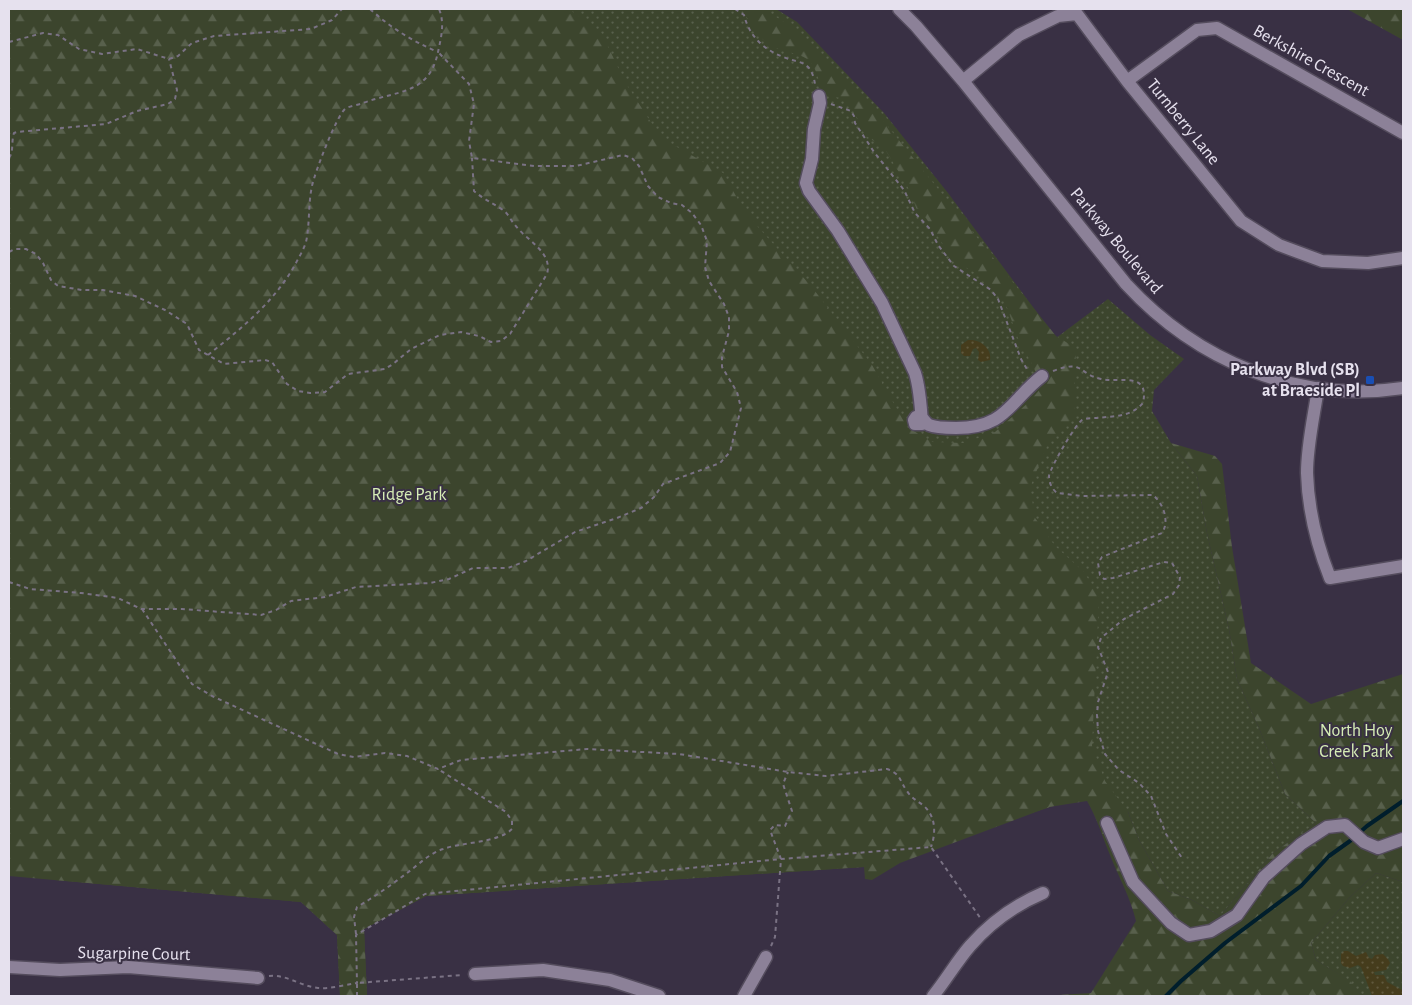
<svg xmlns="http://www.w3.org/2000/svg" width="1412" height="1005" viewBox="0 0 1412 1005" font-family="'Alegreya Sans',sans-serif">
<defs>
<pattern id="green-dots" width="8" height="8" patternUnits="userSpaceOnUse" patternTransform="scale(1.25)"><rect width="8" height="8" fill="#3c452d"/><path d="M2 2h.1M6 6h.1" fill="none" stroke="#58604c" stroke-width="1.8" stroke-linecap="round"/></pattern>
<pattern id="forest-firs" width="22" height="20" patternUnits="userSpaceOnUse" patternTransform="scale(1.25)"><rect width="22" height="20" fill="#3c452d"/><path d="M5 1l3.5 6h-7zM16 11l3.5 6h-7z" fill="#58604c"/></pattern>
<pattern id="sand-dots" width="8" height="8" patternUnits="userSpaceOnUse" patternTransform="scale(1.25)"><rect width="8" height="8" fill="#453c1c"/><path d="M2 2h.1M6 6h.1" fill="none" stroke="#60583d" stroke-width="1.8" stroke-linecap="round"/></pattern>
</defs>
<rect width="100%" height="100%" fill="#393044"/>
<!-- green -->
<path fill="url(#green-dots)" d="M9,9H776L797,22L884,113L948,193L1056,338L1108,299L1150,335L1184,359L1154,390L1152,411L1171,443L1197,476L1207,533L1229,629L1237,679L1259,728L1285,794L1316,823L1273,853L1220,916L1192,900L1168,891L1139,840L1128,812L1091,794L864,867L426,896L364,929L367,996H340L337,935L301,902L55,880Z
M1376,873L1403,882V996H1361L1349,981L1316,960L1311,943L1350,897Z"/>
<!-- forest -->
<path fill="url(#forest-firs)" d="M9,9H569L602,34L625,82L661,138L723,173L741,205L758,227L811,286L872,365L907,427L932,442L964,443L995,432L1029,402L1042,387L1033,366L1018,338L1005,302L984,278L953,260L926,218L917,210L909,189L885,149L865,135L854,111L844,99L823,94C820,85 818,73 812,64C805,52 779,53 767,43C755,34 750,20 741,9H763L789,25L873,108L1056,336L1076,348L1074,417L1049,441L1030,487L1035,518L1055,546L1084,572L1099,597L1092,746L1105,781L1128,812L1139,840L1168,891L1192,900L1220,916L1273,853L1316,823L1285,794L1259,728L1237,679L1229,629L1207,533L1197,476L1171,443L1215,456L1222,464L1232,547L1251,663L1311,704L1403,674V882L1376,873L1350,897L1311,943L1316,960L1350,981L1361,996H1286L1283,995L1280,996H1041L1091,993L1136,921C1130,896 1119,878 1110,855C1102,836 1097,818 1087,801L1049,807L900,863L872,880L865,879L864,867L426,896L364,929L367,996H340L337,935L301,902L9,876Z
M1347,9H1403V40Z"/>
<!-- sand -->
<path fill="url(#sand-dots)" d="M968,340C980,339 992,348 990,360L981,362L978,360L979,352L976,348L973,349L970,356H964L961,353V345Z
M1344,951H1348L1356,956L1366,952L1369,958L1372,959L1375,955L1383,954L1388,959L1390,963L1386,970L1374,972L1375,975H1384L1387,982L1402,990L1403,996H1372L1361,967L1358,965L1350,968L1343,966L1341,963V954Z"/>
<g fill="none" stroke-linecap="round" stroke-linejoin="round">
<!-- stream -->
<path stroke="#001e2c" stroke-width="4" d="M1166,996L1181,981L1225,943L1301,886L1329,856L1350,841L1367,826L1403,801"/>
<defs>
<path id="minor" d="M899,9L916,26L963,81L1126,284C1197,361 1298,404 1403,388
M963,81L1019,35L1058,16L1077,14L1127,81L1241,221L1279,245L1322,261L1368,263L1403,258
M1127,81L1197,30L1217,28L1403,133
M819,96L820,103L814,129L812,159L806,183L809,191L838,231L882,303L915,373C920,389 921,407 922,424H915L914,420L916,417L921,416C923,419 926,423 929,425C936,428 949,428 956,428C1006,428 1009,402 1042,376
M1318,388C1314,416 1307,445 1307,473C1308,508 1317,545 1330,578L1403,566
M1107,823L1133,882L1171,923L1189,935L1211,931L1237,915L1264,877L1301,844L1327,827L1345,825L1364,842L1378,848L1403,839
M9,967L60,970L128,967L258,978
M475,974L543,970L610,980L659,996
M744,996L766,957
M933,996C946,980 957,961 970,946C991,922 1015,905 1043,893"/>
</defs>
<!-- minor casing -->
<use href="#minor" stroke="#544c5d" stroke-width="15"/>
<!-- path -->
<path stroke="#7a7284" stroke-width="2" stroke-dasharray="4 4" stroke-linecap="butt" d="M370,9C391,28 412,41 438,52C441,38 445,23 439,9
M735,9L744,15C750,39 767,52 789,59C795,61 803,62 807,66C812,70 814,78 815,84
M9,42L43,33L58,35L79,49L102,54L137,49L169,59L178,56L192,43L214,36L311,29L332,20L342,9
M831,104L851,111L854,116L855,123L874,152L904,190L915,213L930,229L938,245L954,266L991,290L998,299L1021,359L1028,371
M9,158C14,151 11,142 14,133L17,132L106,124L137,111L168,104L175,99L177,90L169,59
M9,252L15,249H26L36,254L43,263L51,280L58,286L82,290H103L135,296L165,310L187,324L199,350L208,355L224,364L265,360L272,362L287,384L298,391L310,393L325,392L348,374L385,369L393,364L411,349L440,335L461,332L479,336L491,342L501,341L510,334L547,274C553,252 527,241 515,225C511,221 508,213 503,210C493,203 483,199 474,191L472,158
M208,355C242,328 278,299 298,259C301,254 304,248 306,242C310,224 308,204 312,186C315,172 336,117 345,109C349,106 358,105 363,103C398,90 429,95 438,52
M1053,371C1084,359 1078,374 1101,379C1119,383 1150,371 1143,403C1131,417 1114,416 1097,418C1092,418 1086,418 1082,420C1075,425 1050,468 1049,476C1049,483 1052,489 1057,493L1082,496L1153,495C1163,503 1170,521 1162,533L1102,557L1098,563L1100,575L1104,579L1113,578L1164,562L1172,563L1180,577L1179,585L1173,594L1124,619L1101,638L1098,647L1108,672L1098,702L1097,715L1098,731L1105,754L1119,770L1139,783L1151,796L1166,834L1182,858
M9,582L30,589L81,593L118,598L141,609H182L261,615L276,610L291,601L325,597L356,587L430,583L449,579L473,568H508L526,561L575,532L617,518L641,508L654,497L663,484L720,463L730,452L741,408L737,392L722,367V357L729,331V317L724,304L709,281L705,267L707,241L701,225L692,213L682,205L671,203L658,197L648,186L639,166L632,158L623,155L576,166H534L472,158L469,141L474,104L469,84L438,52
M142,609L192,684L212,696L338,754L354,757L385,753L407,756L438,769L461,760L587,749L679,754L788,772L826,776L887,769C901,774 899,780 907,791C912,799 918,801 924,806C936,817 936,833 931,847
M356,934L354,917L357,907C376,896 394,883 411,870C421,862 431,853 443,849C462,842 498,843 512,829V821L506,812L438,769
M771,946L775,937L781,859L770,830L775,825L785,826L792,811L783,784L788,772
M269,976C286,974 300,986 318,988C330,989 345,985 357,983L356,935L425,894L781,859L931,847L981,919
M357,996V983L462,975"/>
<!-- minor -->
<use href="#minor" stroke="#8c8198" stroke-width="12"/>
</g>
<!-- markers -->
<rect fill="#1a4fb4" stroke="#393044" stroke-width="2" x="1365" y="375" width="10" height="10" rx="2.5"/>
<g text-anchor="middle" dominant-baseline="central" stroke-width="4" stroke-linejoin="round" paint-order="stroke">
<!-- street labels -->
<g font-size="18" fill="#e6e1ee" stroke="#393044">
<text transform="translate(1311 61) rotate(29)">Berkshire Crescent</text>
<text transform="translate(1183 122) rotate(51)">Turnberry Lane</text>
<text transform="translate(1116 241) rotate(50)">Parkway Boulevard</text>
<text transform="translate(134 954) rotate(1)">Sugarpine Court</text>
</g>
<!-- poi labels -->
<g font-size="18" font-weight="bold" fill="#e6e1ee" stroke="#393044" text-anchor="end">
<text x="1360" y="370">Parkway Blvd (SB)<tspan x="1360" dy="21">at Braeside Pl</tspan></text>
</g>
<!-- park labels -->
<g font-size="18" fill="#d6edb5" stroke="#393044">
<text x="409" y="495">Ridge Park</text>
<text x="1356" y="731">North Hoy<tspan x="1356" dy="21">Creek Park</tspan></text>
</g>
</g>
<!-- border -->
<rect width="1412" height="1005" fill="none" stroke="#e6e1ee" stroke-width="20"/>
</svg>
